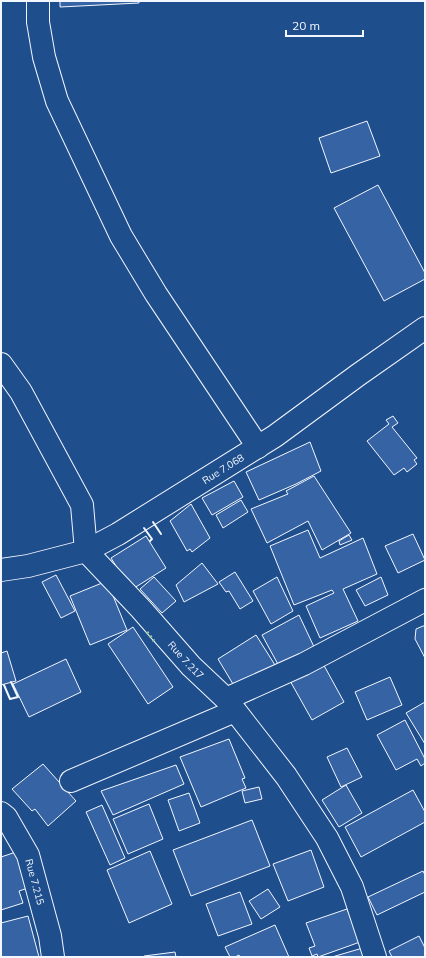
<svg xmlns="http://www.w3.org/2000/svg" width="426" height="958" viewBox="0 0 426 958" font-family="Mulish,sans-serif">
<rect width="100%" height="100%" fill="#1f4e8c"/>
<!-- building -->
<path fill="#3563a3" stroke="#f2f6ff" d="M60,1H139V3L60,7Z
M367,121L380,156L331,173L319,138Z
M378,185L425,273V279L384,301L334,208Z
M393,416L398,423L392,427L417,458L414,460L417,464L407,472L404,468L394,475L367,441L389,424L386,420Z
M310,442L321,471L296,484L259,500L246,472Z
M314,476L351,533L322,550L308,521L267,543L251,509L288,494L286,491Z
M234,481L243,497L212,515L202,498Z
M241,500L248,512L223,528L216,515Z
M191,504L210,538L192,552L190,549L187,551L170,521Z
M308,530L320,558L363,538L377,574L343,589L358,621L320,638L306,606L334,593L332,590L294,605L270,546Z
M413,534L425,560L398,573L385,546Z
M349,535L352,540L340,545L339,541Z
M146,536L166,568L131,590L111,558Z
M202,563L218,584L184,602L176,585Z
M235,572L253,601L240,609L229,591L226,592L219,582Z
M56,575L75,611L61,618L42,582Z
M154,577L176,601L162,613L140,589Z
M277,577L293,611L271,624L253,591Z
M381,577L388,595L365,606L356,590Z
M107,581L127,630L90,645L70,596Z
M299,615L315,649L280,668L262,635Z
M423,626H425V658L415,639L416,629Z
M133,627L173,687L148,704L108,644Z
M256,635L275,665L236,689L218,659Z
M7,651L16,681L1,685V653Z
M66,659L81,692L29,717L13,684Z
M321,660L344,702L312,720L289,679Z
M390,677L402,705L367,720L355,692Z
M425,702V744L406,713Z
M405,720L425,759V763L421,766L417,759L396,770L377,735Z
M229,739L245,778L242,779L246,788L201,807L180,757Z
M347,748L362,777L341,787L327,757Z
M43,764L76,801L48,826L35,809L32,811L12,789Z
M176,765L184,784L113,815L101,791Z
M346,785L362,813L339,827L322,800Z
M259,787L262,799L245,803L242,791Z
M413,790L425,812V822L361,857L345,827Z
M189,793L200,823L179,831L168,800Z
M149,804L163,839L128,854L113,819Z
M102,805L125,858L110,865L86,812Z
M252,820L270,866L191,896L173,850Z
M311,850L324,887L288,901L273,864Z
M19,851L31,887L19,891L23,903L1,910V857Z
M150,851L172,904L129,923L107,870Z
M423,871L425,875V892L377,915L368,897Z
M268,889L280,907L261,919L249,901Z
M240,892L252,924L218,936L206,904Z
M347,909L360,942L318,957L317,954L312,956L309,948L315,946L306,923Z
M28,916L39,957H1V923Z
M275,925L289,957H240L239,955L235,957H230L225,947Z
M419,936L425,948V957H392L389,951Z
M366,947L369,957H332Z
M175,952L176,957H144V956Z"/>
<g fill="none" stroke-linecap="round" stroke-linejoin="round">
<defs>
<g id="street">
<path d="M38,1V22L44,57L57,101L121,236L156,294L258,447"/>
<path id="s1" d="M1,364L21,392L82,505L86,551L141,609L191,666L226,699L286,776L327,838L352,887L375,957"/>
<path id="s2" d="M1,570L28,566L86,551L118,534L275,436L358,375L425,328"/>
<path d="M226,699L304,664L425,600"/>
<path d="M71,781L235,711"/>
<path id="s3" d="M1,813L6,817L28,855L50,936L53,957"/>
</g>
</defs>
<!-- street casing -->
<use href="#street" stroke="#f2f6ff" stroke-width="24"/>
<!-- street -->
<use href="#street" stroke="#1f4e8c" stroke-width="22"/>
<!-- hedge -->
<path stroke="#97c8a6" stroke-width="3" stroke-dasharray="2 3" stroke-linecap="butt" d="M147,632L154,641"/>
<!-- wall -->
<path stroke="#f2f6ff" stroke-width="2" d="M153,522L161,534
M144,528L152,539L150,541
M4,685L10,699L18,697L11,682"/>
</g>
<g text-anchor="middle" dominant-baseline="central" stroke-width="3" stroke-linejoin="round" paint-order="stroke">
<!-- street labels -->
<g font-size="10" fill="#f2f6ff" stroke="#1f4e8c">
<text stroke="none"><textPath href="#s2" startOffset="247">Rue 7.068</textPath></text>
<text stroke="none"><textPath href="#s1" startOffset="357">Rue 7.217</textPath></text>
<text stroke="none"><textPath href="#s3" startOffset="78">Rue 7.215</textPath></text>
</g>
</g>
<!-- border -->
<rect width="426" height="958" fill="none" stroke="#f2f6ff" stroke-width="4"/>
<!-- scale -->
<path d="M286 30v6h77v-6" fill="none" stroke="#f2f6ff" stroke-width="2"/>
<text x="292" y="30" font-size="12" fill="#f2f6ff" stroke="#1f4e8c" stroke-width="3" paint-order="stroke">20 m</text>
</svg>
